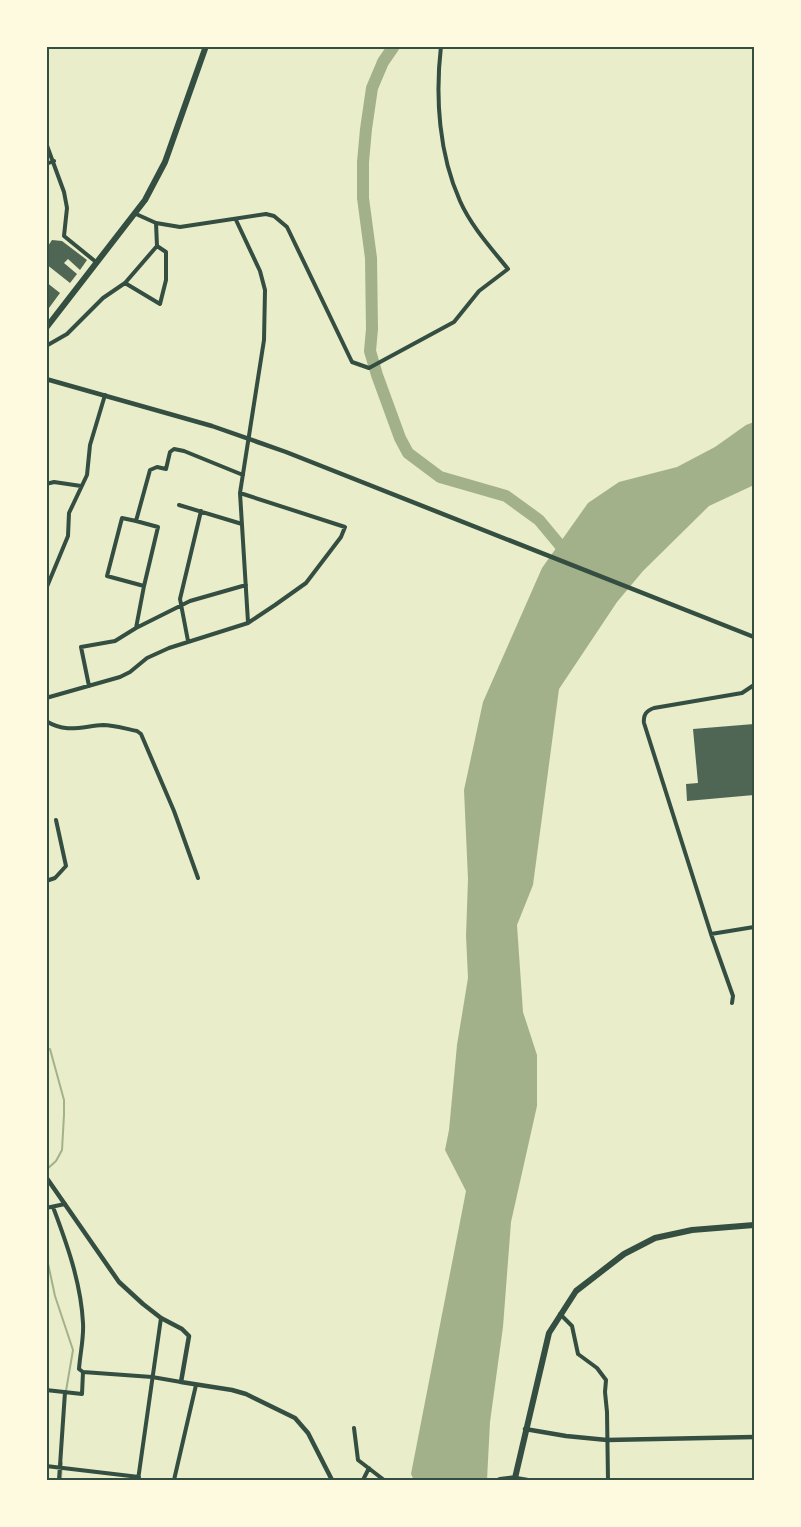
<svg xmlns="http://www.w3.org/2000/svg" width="801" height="1527" viewBox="0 0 801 1527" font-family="Signika,sans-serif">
<rect width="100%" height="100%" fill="#e9edc9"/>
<!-- water -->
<path fill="#a3b18a" d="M754,422V485L709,506L643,571L617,602L559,689L533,885L517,925L523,1012L537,1055V1106L511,1222L503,1327L490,1422L487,1480H414L411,1474L466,1191L445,1150L449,1130L457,1045L468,978L466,936L468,879L464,790L483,702L542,568L588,503L619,482L677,467L715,447L746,425Z"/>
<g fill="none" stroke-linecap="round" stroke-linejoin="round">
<!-- stream -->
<path stroke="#a3b18a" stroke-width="2" d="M46,1170L56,1161L62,1150L64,1115V1100L50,1049
M46,1254L55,1296L73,1350L66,1391
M61,1480L62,1463"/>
<!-- river -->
<path stroke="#a3b18a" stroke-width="12" d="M394,46L383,62L372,88L366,129L363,162V198L371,258L372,329L370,351L377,375L400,438L408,453L440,477L506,496L539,520L569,556"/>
</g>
<!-- building -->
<path fill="#4f6655" d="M52,240L62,241L87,260L80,270L68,259L64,263L77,274L70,283L46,264V249Z
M46,282L60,293L49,308L46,306Z
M754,724V795L687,801L686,784L698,783L693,729Z"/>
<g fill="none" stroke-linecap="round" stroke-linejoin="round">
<!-- minor -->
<path stroke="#344e41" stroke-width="4" d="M46,143L64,192L67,208L64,236L96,262
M46,164L54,161
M136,214L156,223L180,227L266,214L274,216L287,227L352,362L369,368L454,322L479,291L508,269C491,248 471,226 460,201C439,154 435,98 441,46
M236,220L260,271L265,290L264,340L240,493L248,622
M125,283L160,304L166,280V252L157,246
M46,346L67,334L103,298L125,283L157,246L156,223
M46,484L54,482L81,486
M179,505L242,524
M136,521L158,527L144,586
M46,589L68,536L69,513L87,475L90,445L105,395
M136,628L144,586L107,576L122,518L136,521L150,470L157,467L166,469L170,452L174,449L184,451L243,475
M188,641L180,599L201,511
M89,686L81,647L115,641L136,628L190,601L246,585
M46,698L120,677L130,672L147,658L169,648L248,623L275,605L306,583L341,537L345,527L240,493
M46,721C67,734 83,726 103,725C114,725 126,729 137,731L141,734L174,811L198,878
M46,881L55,878L66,866L56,820
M711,934L754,927
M732,1003L733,996L711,934L644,723C643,715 646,711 654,708L742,693L754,685
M53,1207C67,1244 81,1283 83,1323C84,1338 80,1354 79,1369L83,1372
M46,1208L65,1204
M560,1314L572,1326L578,1354L597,1368L606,1380L605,1392L607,1412L608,1480
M46,1390L82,1394L83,1372L152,1377L181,1382
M354,1428L358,1460L384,1480
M46,1466L139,1477
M59,1480L65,1392
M138,1480L161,1318
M174,1480L196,1385
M363,1480L369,1468"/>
<!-- tertiary -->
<path stroke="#344e41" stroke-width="4.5" d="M46,379L212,426L286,452L754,637
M46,1177L119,1282L143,1304L161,1318L182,1329L189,1336L181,1382L232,1390L246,1394L295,1418L308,1433L332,1480
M525,1429L566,1436L607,1440L754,1437
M515,1478L527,1480"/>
<!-- primary -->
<path stroke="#344e41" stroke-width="6" d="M46,328L145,200L165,162L206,46
M500,1480L515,1478L549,1333L576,1291L624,1254L655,1238L692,1230L754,1225"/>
</g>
<!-- border -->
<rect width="801" height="1527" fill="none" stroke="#fefae0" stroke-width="96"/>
<rect x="48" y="48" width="705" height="1431" fill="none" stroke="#344e41" stroke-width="2"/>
</svg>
